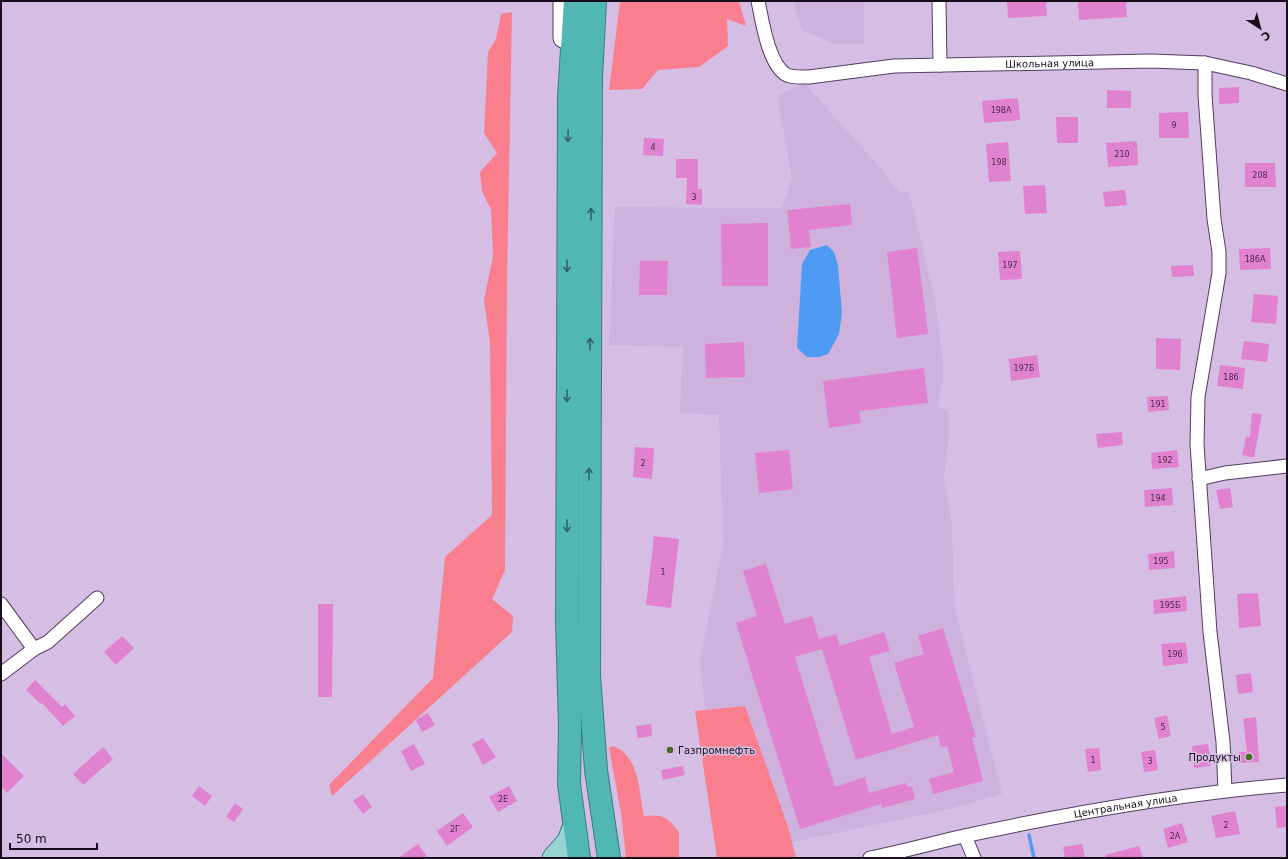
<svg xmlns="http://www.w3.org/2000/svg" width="1288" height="859" viewBox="0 0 1288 859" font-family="'DejaVu Sans',sans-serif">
<rect width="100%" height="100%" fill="#d6bde4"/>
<!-- built -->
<path fill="#cfb1de" d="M793,1H864V44H835L802,30Z
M804,83L878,165L899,192H909L935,300L943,361V378L937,407L948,411L949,432L944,479L952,525L954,603L1002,794L946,810L798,841L721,845L700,662L723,543L719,415L680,413L683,347L609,345L615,207L782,208L792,178L777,96Z"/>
<!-- green -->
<path fill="#f97f8e" d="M620,1H739L746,26L727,19L728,46L699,67L658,70L642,89L609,90Z
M512,12L507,281L505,570L492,599L513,616L512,632L332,796L329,785L433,678L445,557L492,515L490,343L484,300L493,256L491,210L482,191L480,172L497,153L484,133L488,52L496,39L501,14Z
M745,706L788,827L796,858H717L695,711Z
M613,746C640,755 639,794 644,816C664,814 667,817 679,832V858H626L621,813L609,748Z"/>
<!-- water -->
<path fill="#4f9bf4" d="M827,245L834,252L838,265L842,313L839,334L828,354L819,357H807L797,348L802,264L810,250Z"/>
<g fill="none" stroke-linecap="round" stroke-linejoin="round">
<!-- stream -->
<path stroke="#4f9bf4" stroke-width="3.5" d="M1029,835L1034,858"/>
</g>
<!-- building -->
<path fill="#e182d1" d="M1007,1H1046L1047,16L1008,18Z
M1078,1H1126L1127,17L1079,20Z
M1239,87V103L1219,104V88Z
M1107,90L1131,91V108H1107Z
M1018,98L1020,120L984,123L982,101Z
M1188,112L1189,138H1159V113Z
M1056,117H1078V143H1057Z
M644,138L664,139L663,156L643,155Z
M1137,141L1138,165L1108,167L1106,143Z
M1008,142L1011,181L989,182L986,144Z
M676,159H698V189H702V205L686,204L687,178H676Z
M1245,163H1275L1276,187H1245Z
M1045,185L1047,213L1025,214L1023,186Z
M1125,190L1127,205L1105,207L1103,192Z
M850,204L852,225L809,230L811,247L791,249L787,210Z
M768,223V286H722L721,224Z
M917,248L928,334L897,338L887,252Z
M1270,248L1271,269L1240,270L1239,249Z
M1020,251L1022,279L1000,280L998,252Z
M640,261H668L667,295H639Z
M1193,265L1194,276L1172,277L1171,266Z
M1254,294L1278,296L1276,324L1251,322Z
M1156,338L1181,339L1180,370L1156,369Z
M1244,341L1269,344L1267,362L1241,359Z
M744,342L745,377L706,378L705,344Z
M1037,355L1040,377L1011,381L1009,359Z
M1220,365L1245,368L1243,389L1217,386Z
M924,368L928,403L859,411L861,423L829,428L823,381Z
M1168,396L1169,410L1148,412L1147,397Z
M1252,413L1262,414L1254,458L1242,455L1246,437H1250Z
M1122,432L1123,445L1098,448L1096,434Z
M635,447L654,448L652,479L633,477Z
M789,450L793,489L759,493L755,453Z
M1177,450L1179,467L1152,469L1151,453Z
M1172,488L1173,505L1145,507L1144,490Z
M1230,488L1233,507L1220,509L1216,490Z
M654,536L679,539L671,608L646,605Z
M1174,551L1175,568L1149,570L1148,554Z
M766,564L785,624L812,616L819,639L836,634L840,646L884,632L890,651L869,657L892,734L914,727L894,663L924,654L918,636L943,628L976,737L972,738L983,781L933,794L929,779L954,772L947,746L941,747L938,735L856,760L822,649L795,657L835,787L865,777L869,793L906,783L907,787L912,786L915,799L882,808L881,804L800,829L736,623L757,616L743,571Z
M1258,593L1261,626L1239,628L1237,594Z
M1186,596L1187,611L1154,614L1153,600Z
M318,604H333L332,697H318Z
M122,636L134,648L116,665L104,652Z
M1186,642L1188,663L1163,666L1161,644Z
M1251,673L1253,692L1238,694L1236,675Z
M35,680L62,707L65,704L75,716L63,726L42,703L41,704L26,690Z
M428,713L435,725L422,732L416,720Z
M1167,715L1171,736L1159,739L1154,718Z
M1256,717L1259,762L1240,763L1239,752H1247L1243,719Z
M651,724L652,736L638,738L636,726Z
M483,738L496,757L483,765L472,744Z
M414,744L425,764L411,771L401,751Z
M1208,744L1211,766L1194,768L1192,746Z
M103,747L113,759L83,785L73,774Z
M1099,748L1101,770L1088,772L1085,749Z
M1155,750L1158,770L1144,772L1141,752Z
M1,753L24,776L7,793L1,787Z
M683,766L685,775L663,780L661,770Z
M199,786L212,796L205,806L192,796Z
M509,786L517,801L498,812L489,797Z
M363,794L372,807L363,814L353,801Z
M235,803L243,809L234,822L226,817Z
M1287,806V827L1277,828L1275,807Z
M1235,811L1240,834L1216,838L1211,816Z
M463,813L473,827L447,846L437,831Z
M1182,823L1188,842L1168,848L1163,829Z
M418,844L428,858H398Z
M1082,844L1085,858H1065L1063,847Z
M1139,846L1143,858H1106L1105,855Z"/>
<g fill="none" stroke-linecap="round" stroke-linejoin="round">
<defs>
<g id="street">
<path id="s1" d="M758,1C762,20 768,62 785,74C791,78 802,77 809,77L894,66L1151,61L1205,63L1251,73L1287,84"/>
<path d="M939,1L940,65"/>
<path d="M1205,63V95L1214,219L1219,252V273L1198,397L1197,444L1210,632L1223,742L1225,790"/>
<path d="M1199,479L1225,473L1287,466"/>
<path d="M1,604L34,649"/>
<path d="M1,674L34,649L48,642L97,598"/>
<path d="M965,836L974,858"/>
<path id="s2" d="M870,858C901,852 933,843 964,836C1071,813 1178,794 1287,785"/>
</g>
<path id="secondary" d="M563,38V1"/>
<path id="primary" d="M553,858L568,841L573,828"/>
<path id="highway" d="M575,1L569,97L567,621L570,727L569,784L579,858
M595,1L591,78L589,675L596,770L609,858"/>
</defs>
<!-- street casing -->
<use href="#street" stroke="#533d5e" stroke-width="15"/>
<!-- secondary casing -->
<use href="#secondary" stroke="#533d5e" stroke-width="21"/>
<!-- primary casing -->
<use href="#primary" stroke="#3c7c7f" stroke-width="23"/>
<!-- highway casing -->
<use href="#highway" stroke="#3c7c7f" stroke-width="24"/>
<!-- street -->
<use href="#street" stroke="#fff" stroke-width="13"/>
<!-- secondary -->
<use href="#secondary" stroke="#fff" stroke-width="19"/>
<!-- primary -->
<use href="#primary" stroke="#97d4d3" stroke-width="21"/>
<!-- highway -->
<use href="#highway" stroke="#51b7b5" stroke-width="22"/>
</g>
<!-- one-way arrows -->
<defs><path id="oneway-shaft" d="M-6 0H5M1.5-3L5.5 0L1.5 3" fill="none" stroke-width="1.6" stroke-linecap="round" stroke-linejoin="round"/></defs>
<g stroke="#346268">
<use href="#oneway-shaft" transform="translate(568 136) rotate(91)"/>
<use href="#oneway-shaft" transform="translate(591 214) rotate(-90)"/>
<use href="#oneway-shaft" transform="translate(567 266) rotate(90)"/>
<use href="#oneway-shaft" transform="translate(590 344) rotate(-90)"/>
<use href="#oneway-shaft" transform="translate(567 396) rotate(90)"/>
<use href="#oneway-shaft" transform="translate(589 474) rotate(-90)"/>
<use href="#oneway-shaft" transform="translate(567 526) rotate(90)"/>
</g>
<!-- markers -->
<g fill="#466d28" stroke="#d6bde4" stroke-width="1.5">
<circle cx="670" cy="750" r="4"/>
<circle cx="1249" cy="757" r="4"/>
</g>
<g text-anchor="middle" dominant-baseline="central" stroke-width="3" stroke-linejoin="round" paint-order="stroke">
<!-- number labels -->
<g font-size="8" fill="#492b48">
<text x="1001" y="110">198А</text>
<text x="1174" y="125">9</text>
<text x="653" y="147">4</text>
<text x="1122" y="154">210</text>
<text x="999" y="162">198</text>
<text x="1260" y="175">208</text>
<text x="694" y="197">3</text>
<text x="1255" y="259">186А</text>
<text x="1010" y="265">197</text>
<text x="1024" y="368">197Б</text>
<text x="1231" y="377">186</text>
<text x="1158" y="404">191</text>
<text x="1165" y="460">192</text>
<text x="643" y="463">2</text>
<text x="1158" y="498">194</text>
<text x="1161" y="561">195</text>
<text x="663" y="572">1</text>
<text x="1170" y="605">195Б</text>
<text x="1175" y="654">196</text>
<text x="1163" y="727">5</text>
<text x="1093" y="760">1</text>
<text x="1150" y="761">3</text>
<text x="503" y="799">2Е</text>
<text x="1226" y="825">2</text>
<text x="455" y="829">2Г</text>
<text x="1175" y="836">2А</text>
</g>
<!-- street labels -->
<g font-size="10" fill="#160e1b" stroke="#d6bde4">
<text stroke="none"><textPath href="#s1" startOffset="345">Школьная улица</textPath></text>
<text stroke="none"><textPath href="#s2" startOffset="261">Центральная улица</textPath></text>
</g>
<!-- poi labels -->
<g font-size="10" fill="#160e1b" stroke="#d6bde4" text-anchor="start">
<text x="678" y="750">Газпромнефть</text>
<text x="1241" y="757" text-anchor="end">Продукты</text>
</g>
</g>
<!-- border -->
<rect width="1288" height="859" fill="none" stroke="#160e1b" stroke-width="4"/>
<!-- north arrow -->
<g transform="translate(1260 28) rotate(144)" stroke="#d6bde4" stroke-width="3" paint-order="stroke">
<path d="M0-3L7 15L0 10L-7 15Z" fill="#160e1b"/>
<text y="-6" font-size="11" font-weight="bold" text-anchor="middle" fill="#160e1b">С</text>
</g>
<!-- scale -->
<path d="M10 843v6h87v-6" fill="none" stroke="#160e1b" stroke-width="2"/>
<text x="16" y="843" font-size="12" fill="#160e1b" stroke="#d6bde4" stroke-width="3" paint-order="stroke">50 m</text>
</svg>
